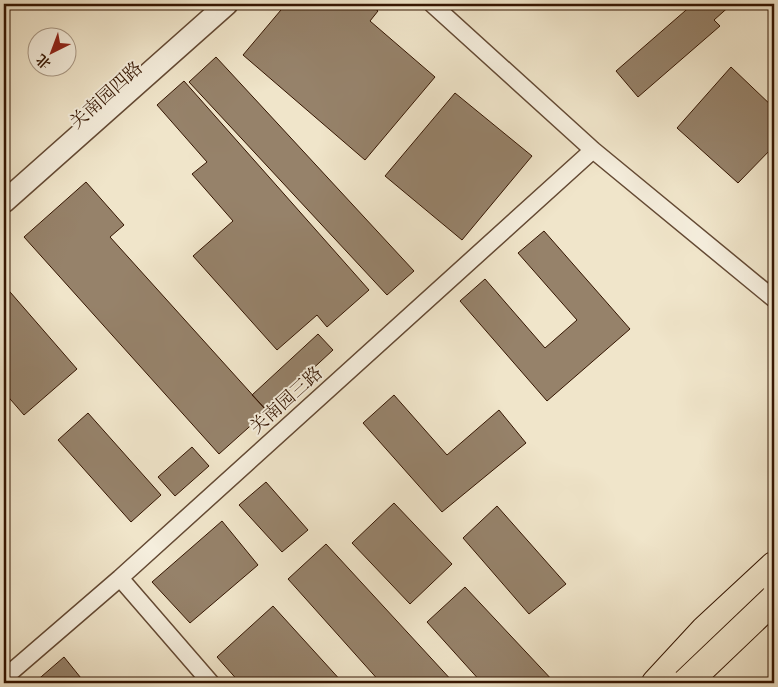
<svg xmlns="http://www.w3.org/2000/svg" width="778" height="687" viewBox="0 0 778 687" font-family="'Libre Caslon Text','Noto Serif SC',serif">
<rect width="100%" height="100%" fill="#f0e5ca"/>
<filter id="stains"><feTurbulence type="fractalNoise" baseFrequency=".004" numOctaves="4"/><feColorMatrix values="0 0 0 0 .2 0 0 0 0 .09 0 0 0 0 .02 0 0 0 .5 -.17"/></filter>
<radialGradient id="worn" r=".72"><stop offset=".6" stop-color="#630" stop-opacity="0"/><stop offset="1" stop-color="#630" stop-opacity=".3"/></radialGradient>
<!-- building -->
<path fill="#96826a" stroke="#351602" d="M286,4H369L378,11L370,21L435,77L365,160L243,55Z
M618,4H628L623,9Z
M693,4H732L714,20L720,26L638,97L616,71Z
M216,57L414,271L387,295L189,82Z
M731,67L774,108V146L738,183L677,128Z
M184,81L369,290L327,327L317,315L277,350L193,256L233,221L192,174L207,162L157,105Z
M455,93L532,156L462,240L385,176Z
M86,182L124,225L110,237L267,411L219,454L24,237Z
M544,231L630,329L547,401L460,301L485,279L545,348L577,320L518,253Z
M4,285L77,369L24,415L4,392Z
M318,334L333,350L267,411L252,395Z
M394,395L447,455L499,410L526,443L442,512L363,423Z
M88,413L161,495L131,522L58,440Z
M192,447L209,466L175,496L158,477Z
M266,482L308,530L282,552L239,505Z
M394,503L452,564L410,604L352,543Z
M497,506L566,584L529,614L463,538Z
M222,521L258,565L190,623L152,582Z
M326,544L454,683H381L288,579Z
M465,587L555,683H482L427,622Z
M273,606L343,683H240L217,657Z
M64,657L85,683H34Z"/>
<g fill="none" stroke-linecap="round" stroke-linejoin="round">
<defs>
<path id="minor" d="M432,4L593,150L774,299
M120,578L211,683
M4,678L120,578L593,150"/>
<path id="tertiary" d="M4,202L227,4"/>
<path id="trunk" d="M656,683L705,630L774,566
M725,683L774,637
M762,683L774,672"/>
</defs>
<!-- minor casing -->
<use href="#minor" stroke="#644a34" stroke-width="19"/>
<!-- tertiary casing -->
<use href="#tertiary" stroke="#644a34" stroke-width="24"/>
<!-- trunk casing -->
<use href="#trunk" stroke="#351602" stroke-width="30"/>
<!-- minor -->
<use href="#minor" stroke="#f5eedd" stroke-width="16"/>
<!-- tertiary -->
<use href="#tertiary" stroke="#f5eedd" stroke-width="21"/>
<!-- trunk -->
<use href="#trunk" stroke="#f0e5ca" stroke-width="28"/>
<defs>
<path id="trunk-bridge" d="M686,683L774,599"/>
</defs>
<!-- trunk-bridge casing -->
<use href="#trunk-bridge" stroke="#351602" stroke-width="30" stroke-linecap="butt"/>
<!-- trunk-bridge -->
<use href="#trunk-bridge" stroke="#f0e5ca" stroke-width="28"/>
</g>
<g text-anchor="middle" dominant-baseline="central" stroke-width="4" stroke-linejoin="round" paint-order="stroke">
<!-- street labels -->
<g font-size="18" fill="#351602" stroke="#f5eedd">
<text transform="translate(106 95) rotate(-42)">关南园四路</text>
<text transform="translate(286 400) rotate(-42)">关南园三路</text>
</g>
</g>
<!-- margin -->
<rect width="778" height="687" fill="none" stroke="#f0e5ca" stroke-width="20"/>
<rect x="5" y="5" width="768" height="677" fill="none" stroke="#351602" stroke-width="2.5"/>
<rect x="10" y="10" width="758" height="667" fill="none" stroke="#351602"/>
<!-- north arrow -->
<g transform="translate(52 52) rotate(222)"><circle r="24" fill="#f5eedd" stroke="#a89885"/>
<path d="M0-4L9 19L0 12L-9 19Z" fill="#8f2418"/>
<text y="-8" font-size="14" font-weight="bold" text-anchor="middle" fill="#351602">北</text>
</g>
<rect width="100%" height="100%" filter="url(#stains)"/>
<rect width="100%" height="100%" fill="url(#worn)"/>
</svg>
